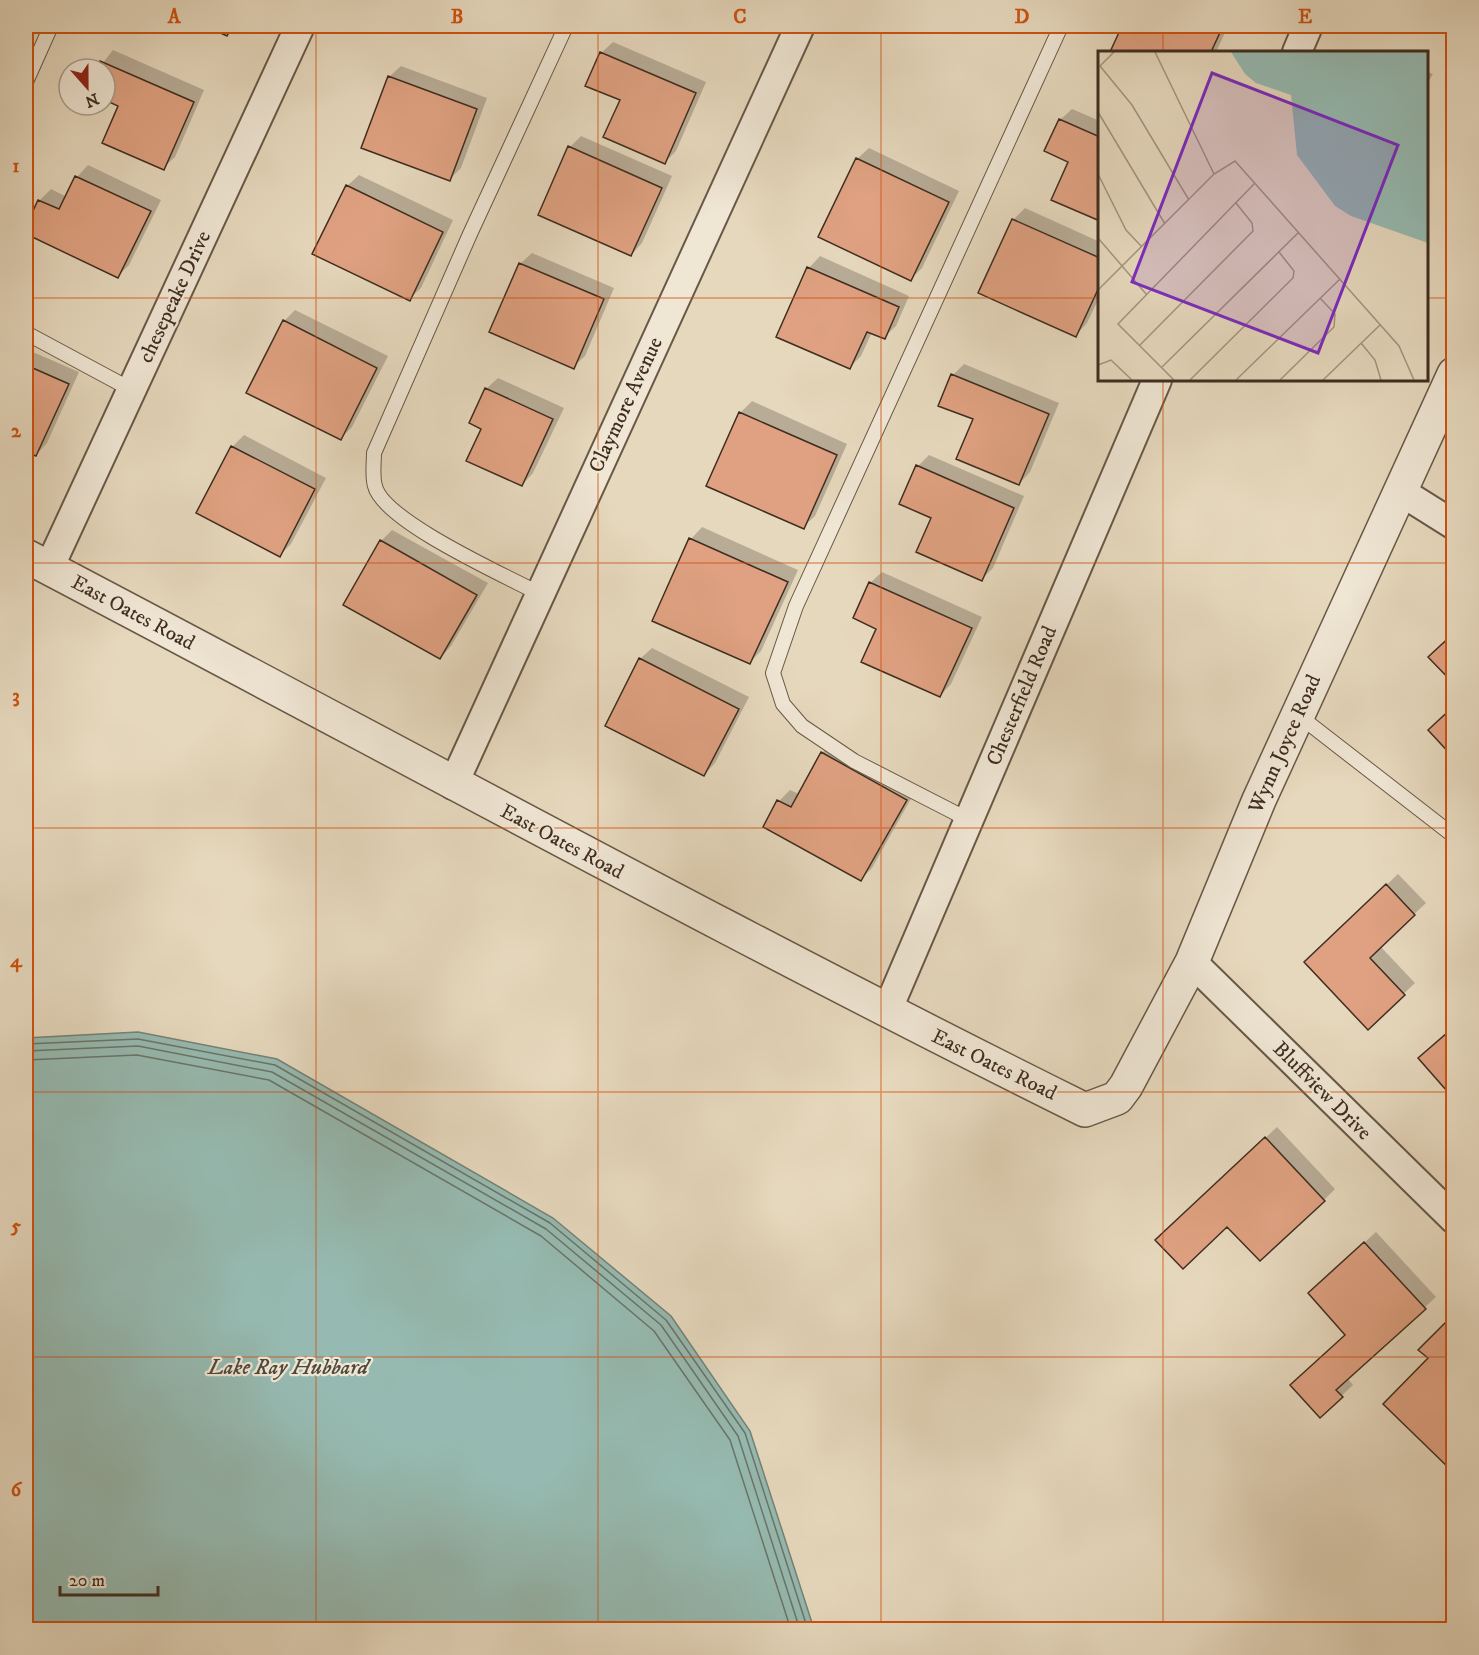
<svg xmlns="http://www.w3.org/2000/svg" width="1479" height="1655" viewBox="0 0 1479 1655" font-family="'IM FELL DW Pica',serif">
<rect width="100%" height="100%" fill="#e6d8bd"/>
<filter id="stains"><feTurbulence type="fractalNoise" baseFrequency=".00333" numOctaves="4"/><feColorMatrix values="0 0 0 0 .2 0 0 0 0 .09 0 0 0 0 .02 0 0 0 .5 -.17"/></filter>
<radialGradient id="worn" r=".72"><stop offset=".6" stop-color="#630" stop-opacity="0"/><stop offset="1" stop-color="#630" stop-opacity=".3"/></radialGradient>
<!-- water -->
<path fill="#96bab1" stroke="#738277" stroke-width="1.5" d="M138,1032L277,1059L553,1218L671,1316L750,1431L814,1629H26V1038Z"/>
<!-- shadow -->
<path fill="#0003" d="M208,26H235L227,34Z
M1124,26H1228L1216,52H1111Z
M613,42L706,82L676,151L665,162L622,100L601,53Z
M113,50L204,90L175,157L163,168L120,105L105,98V69H98Z
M401,66L487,98L461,168L450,179L389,77Z
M1426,71L1433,74L1426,86Z
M1072,109L1100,121V220L1070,161L1060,120Z
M581,136L672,176L642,243L631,255L570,147Z
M869,148L959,191L922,268L911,279L857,159Z
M88,165L161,200L129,265L118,276L26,232L39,201L51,189L67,197L77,177Z
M359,175L453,220L421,288L409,299L347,186Z
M1025,208L1100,242V296L1087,323L1076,335L1013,220Z
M532,253L614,288L585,356L573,367L520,264Z
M820,256L909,296L896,326L884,337L872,332L861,356L849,368L778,336L809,268Z
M295,310L388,356L352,427L341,438L284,321Z
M26,349L79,372L47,443L36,455L26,450Z
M964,364L1059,403L1030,472L1019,484L975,418L953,375Z
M498,378L564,408L533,473L522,485L483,428L486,389Z
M752,401L847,444L815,516L803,527L740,413Z
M244,435L326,478L291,544L280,555L198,512L232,447Z
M929,455L1024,496L993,568L982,579L933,517L918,466Z
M702,527L798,570L761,651L750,662L654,620L691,539Z
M392,530L488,583L451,646L440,658L381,541Z
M882,572L982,617L951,684L940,696L878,628L870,583Z
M652,648L749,697L715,763L704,775L640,659Z
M833,742L917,788L872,868L861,879L779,801L790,790L799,794L822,753Z
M1398,874L1426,903L1380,946L1415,983L1368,1028L1317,951Z
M1277,1127L1335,1189L1324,1200L1227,1225L1169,1229Z
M1376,1232L1436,1297L1347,1378L1353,1385L1320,1416L1347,1334L1321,1282Z"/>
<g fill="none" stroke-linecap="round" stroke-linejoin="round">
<!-- shore -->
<path stroke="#6a7468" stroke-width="1.5" d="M26,1044L138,1039L275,1065L550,1223L666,1320L745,1433L808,1630
M26,1051L138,1046L272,1072L546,1229L661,1325L738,1436L800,1630
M26,1060L137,1055L269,1080L541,1236L654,1331L730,1440L791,1630"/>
</g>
<!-- building -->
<path fill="#dfa181" stroke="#3f2d20" stroke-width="1.5" d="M205,26H232L227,36Z
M1122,26H1223L1211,52H1110Z
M600,52L696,93L665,164L603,137L620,100L585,86Z
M100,61L194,102L164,170L102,143L118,106L105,100V69H96Z
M388,76L477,109L450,181L361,148Z
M1059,119L1100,137V221L1051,200L1068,162L1044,151Z
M568,146L662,188L631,256L538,215Z
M856,158L949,202L911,281L818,237Z
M75,176L151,211L118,278L26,234V226L38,200L59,209Z
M346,185L443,232L410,301L312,254Z
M1012,219L1100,258V285L1076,337L978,293Z
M519,263L604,299L574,369L489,332Z
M807,267L899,307L885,339L867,332L850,369L776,337Z
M283,320L377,368L341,440L246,393Z
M26,365L69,384L36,456L26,452Z
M951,374L1049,414L1019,485L956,459L973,419L938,406Z
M485,388L553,419L522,486L466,461L481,429L469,423Z
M739,412L837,455L804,529L706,486Z
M231,446L315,489L280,557L196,513Z
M916,465L1014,508L982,581L916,552L931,518L899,504Z
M689,538L788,582L750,664L652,621Z
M380,540L477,595L440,659L343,605Z
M869,582L972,628L940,697L861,662L876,629L853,618Z
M1454,633V684L1428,657Z
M639,658L739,709L704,776L605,726Z
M1454,706V757H1453L1428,730Z
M821,752L907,800L861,881L763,827L777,800L791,807Z
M1386,884L1415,915L1370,958L1405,995L1368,1030L1304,962Z
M1454,1027V1099L1418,1058Z
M1265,1137L1325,1201L1260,1261L1227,1227L1183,1269L1155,1240Z
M1364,1242L1426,1309L1336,1390L1343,1397L1320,1418L1290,1385L1345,1335L1308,1293Z
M1454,1314V1473L1383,1404L1428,1358L1418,1350Z"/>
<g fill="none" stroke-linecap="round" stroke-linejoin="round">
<defs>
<path id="service" d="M26,82L51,26
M26,333L132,390
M540,594C506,576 383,521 375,486C372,476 374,463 374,453L470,234L566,26
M1298,715L1454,836
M969,820L854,761L802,726L783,704L773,673L796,606L1061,26"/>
<path id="minor" d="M1297,52L1308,26
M1400,491L1454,525
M49,568L300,26
M453,785L800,26
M1192,962L1454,1219
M887,1011L1157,380"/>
<path id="tertiary" d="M26,556C379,741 728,933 1085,1110L1117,1098L1126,1086L1192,962L1259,800L1454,374"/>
</defs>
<!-- service casing -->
<use href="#service" stroke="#695847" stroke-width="16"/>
<!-- minor casing -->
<use href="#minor" stroke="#695847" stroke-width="32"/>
<!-- tertiary casing -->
<use href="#tertiary" stroke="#695847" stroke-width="36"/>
<!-- service -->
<use href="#service" stroke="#efe6d4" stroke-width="14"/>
<!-- minor -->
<use href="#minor" stroke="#efe6d4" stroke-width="28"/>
<!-- tertiary -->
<use href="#tertiary" stroke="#efe6d4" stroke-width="33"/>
</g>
<!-- grid -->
<path fill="none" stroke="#cf520f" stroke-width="1.5" stroke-opacity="0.55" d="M316,26V1630M598,26V1630M881,26V1630M1163,26V52M26,298H1100M1426,298H1454M1163,380V1630M26,563H1454M26,828H1454M26,1092H1454M26,1357H1454"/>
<g text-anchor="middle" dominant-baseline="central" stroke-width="4.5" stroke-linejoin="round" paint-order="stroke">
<!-- street labels -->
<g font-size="21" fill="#3f2d20" stroke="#efe6d4">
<text transform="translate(175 297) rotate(-65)">chesepeake Drive</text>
<text transform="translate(626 405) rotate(-65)">Claymore Avenue</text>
<text transform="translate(133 613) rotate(28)">East Oates Road</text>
<text transform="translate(1022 696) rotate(-67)">Chesterfield Road</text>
<text transform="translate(1285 744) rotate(-66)">Wynn Joyce Road</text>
<text transform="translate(562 842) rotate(28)">East Oates Road</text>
<text transform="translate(994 1065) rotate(26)">East Oates Road</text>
<text transform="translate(1322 1091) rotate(45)">Bluffview Drive</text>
</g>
<!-- water labels -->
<g font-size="22" font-style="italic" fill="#50493d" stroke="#efe6d4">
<text x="288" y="1367">Lake Ray Hubbard</text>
</g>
</g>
<!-- overview -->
<g transform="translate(1098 51)">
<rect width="330" height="330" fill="#e6d8bd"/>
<path d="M133,1H330V192L253,165L237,155L199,104L193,44L158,32L147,23Z" fill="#96bab1"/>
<path fill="none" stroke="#a3947e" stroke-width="1.5" d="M16,1L2,15L34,54L91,149M57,1L116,123M0,61L67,173M0,123L28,179L44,196M0,187L49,244M0,239L116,123L137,110L301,295L316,329M263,292L277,309L283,329M41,295L155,180L154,172L138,152M0,314L13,309L34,329M63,317L201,181M76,329L20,273L157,132M92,329L195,227L196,220L181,201M138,329L242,228M182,329L236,276L237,263L222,247M225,329L282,274"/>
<path fill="#7b2cbf" fill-opacity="0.15" stroke="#7b2cbf" stroke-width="3" d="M114,22L300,94L220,302L34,231Z"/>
<rect width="330" height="330" fill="none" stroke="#3f2d20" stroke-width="3"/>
</g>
<!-- margin -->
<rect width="1479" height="1655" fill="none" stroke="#e6d8bd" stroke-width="66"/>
<!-- north arrow -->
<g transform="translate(87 87) rotate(159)"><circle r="28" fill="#efe6d4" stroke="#a99c8c" stroke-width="1.5"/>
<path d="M0-4.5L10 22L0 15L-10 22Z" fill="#8f2418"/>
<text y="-9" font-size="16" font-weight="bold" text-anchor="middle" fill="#3f2d20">N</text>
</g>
<!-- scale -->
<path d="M60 1586v9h98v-9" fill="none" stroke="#3f2d20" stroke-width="3"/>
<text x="69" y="1586" font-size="18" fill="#3f2d20" stroke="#efe6d4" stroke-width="4.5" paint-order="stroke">20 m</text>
<rect x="33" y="33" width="1413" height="1589" fill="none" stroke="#cf520f" stroke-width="2"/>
<g font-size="20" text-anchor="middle" font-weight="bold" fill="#cf520f">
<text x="174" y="23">A</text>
<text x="457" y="23">B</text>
<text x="740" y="23">C</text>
<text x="1022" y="23">D</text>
<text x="1305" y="23">E</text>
<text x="16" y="172">1</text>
<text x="16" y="437">2</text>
<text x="16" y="702">3</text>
<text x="16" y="967">4</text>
<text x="16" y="1232">5</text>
<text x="16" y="1496">6</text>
</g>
<rect width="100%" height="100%" filter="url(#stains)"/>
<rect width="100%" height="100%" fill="url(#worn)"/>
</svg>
